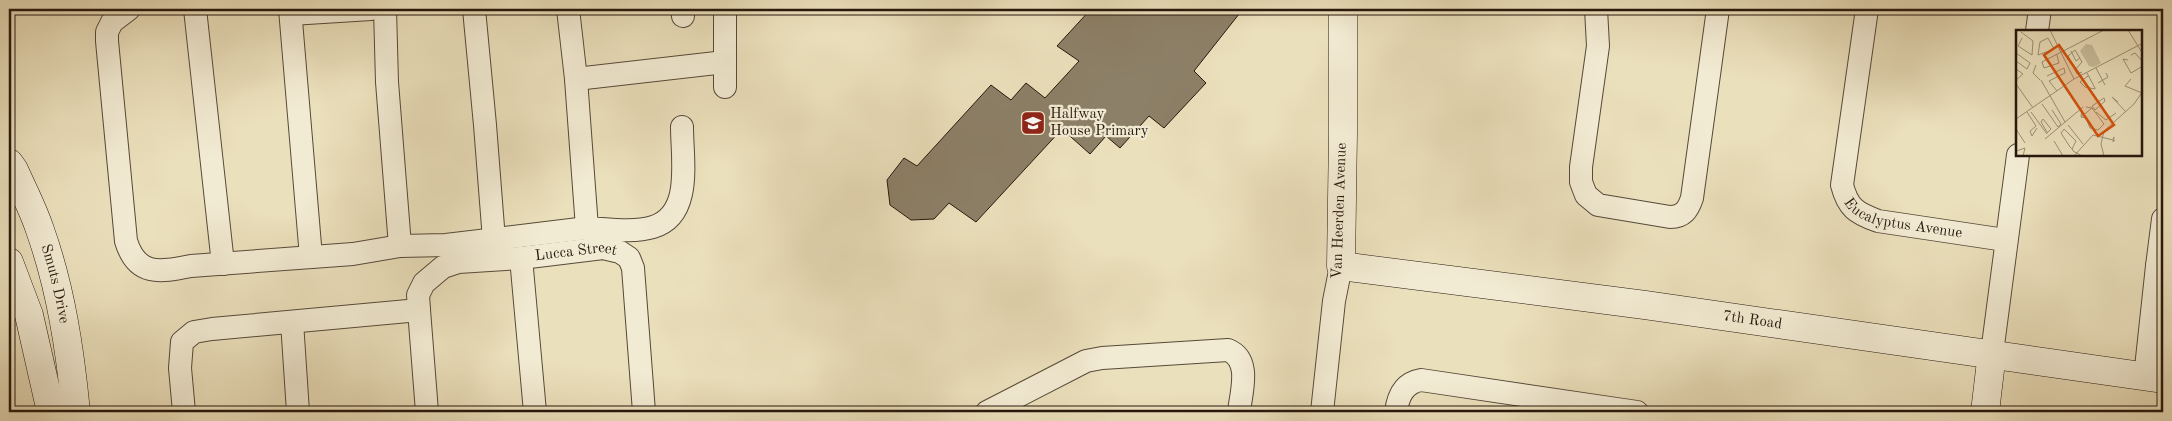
<svg xmlns="http://www.w3.org/2000/svg" width="2172" height="421" viewBox="0 0 2172 421" font-family="'Old Standard TT',serif">
<rect width="100%" height="100%" fill="#ebe0bc"/>
<filter id="stains"><feTurbulence type="fractalNoise" baseFrequency=".004" numOctaves="4"/><feColorMatrix values="0 0 0 0 .2 0 0 0 0 .09 0 0 0 0 .02 0 0 0 .5 -.17"/></filter>
<radialGradient id="worn" r=".72"><stop offset=".6" stop-color="#630" stop-opacity="0"/><stop offset="1" stop-color="#630" stop-opacity=".3"/></radialGradient>
<!-- building -->
<path fill="#8c8068" stroke="#26170d" d="M1091,9H1243L1194,71L1206,83L1164,128L1149,116L1120,148L1106,136L1090,154L1062,129L976,222L949,203L934,219L911,220L890,205L887,180L904,158L917,166L991,85L1011,100L1026,83L1045,98L1079,61L1057,46Z"/>
<g fill="none" stroke-linecap="round" stroke-linejoin="round">
<defs>
<g id="street">
<path d="M129,9L112,22L107,32V41L126,241C137,277 160,272 191,266L353,254L400,246L446,245L587,228"/>
<path d="M195,9L223,264"/>
<path d="M290,9L311,257"/>
<path d="M385,9L387,82L400,246"/>
<path d="M474,9L485,125L494,240"/>
<path d="M568,9L576,79L587,228C608,229 633,233 653,227C693,215 682,160 682,127"/>
<path d="M682,9L683,16"/>
<path d="M725,9V87"/>
<path d="M1596,9L1598,46L1581,167V182L1586,195L1598,205L1670,217C1683,217 1688,210 1692,198L1718,9"/>
<path id="s1" d="M1867,9L1842,185C1848,208 1856,213 1878,221L2005,240"/>
<path d="M291,14L371,9"/>
<path d="M2037,31L2040,9"/>
<path d="M576,79L725,62"/>
<path d="M2163,219L2157,266L2163,267"/>
<path d="M521,258L535,412"/>
<path d="M292,322L298,412"/>
<path d="M1992,353L2018,155"/>
<path d="M2145,377L2157,266"/>
<path d="M184,412L180,368L182,342L194,332L212,329L419,310"/>
<path id="s2" d="M427,412L419,310L418,295L424,283L443,267L458,262L521,258L603,248L620,252L629,258L633,268L644,412"/>
<path d="M987,412L1086,361L1102,358L1228,350C1252,360 1241,392 1239,412"/>
<path d="M1322,412L1334,301L1341,266"/>
<path d="M1396,412C1398,396 1404,383 1421,380L1637,412"/>
</g>
<g id="secondary">
<path id="s3" d="M1343,9V133L1341,266L1645,305L2163,379"/>
<path id="s4" d="M9,163L14,170C23,190 33,209 40,230C61,289 70,350 76,412"/>
<path d="M9,262L29,315L51,412"/>
<path d="M1985,412L1992,353"/>
</g>
</defs>
<!-- street casing -->
<use href="#street" stroke="#574939" stroke-width="24"/>
<!-- secondary casing -->
<use href="#secondary" stroke="#26170d" stroke-width="29"/>
<!-- street -->
<use href="#street" stroke="#f2ebd3" stroke-width="22"/>
<!-- secondary -->
<use href="#secondary" stroke="#f2ebd3" stroke-width="28"/>
</g>
<!-- icons -->
<defs>
<symbol id="school-square" viewBox="-11 -11 22 22"><rect x="-9" y="-9" width="18" height="18" rx="4" fill="#8f2418" stroke="#f2ebd3"/><path d="M0-5L7-2L0 1L-7-2ZM-4 1L0 2.5L4 1V4Q0 6-4 4Z" fill="#fff"/></symbol>
</defs>
<g fill-rule="evenodd">
<use href="#school-square" x="1019" y="109" width="28" height="28"/>
</g>
<g text-anchor="middle" dominant-baseline="central" stroke-width="4.5" stroke-linejoin="round" paint-order="stroke">
<!-- poi labels -->
<g font-size="15" fill="#26170d" stroke="#f2ebd3" text-anchor="start">
<text x="1050" y="114">Halfway<tspan x="1050" dy="17">House Primary</tspan></text>
</g>
<!-- street labels -->
<g font-size="15" fill="#26170d" stroke="#f2ebd3">
<text transform="translate(1340 211) rotate(-88)">Van Heerden Avenue</text>
<text stroke="none"><textPath href="#s1" startOffset="255">Eucalyptus Avenue</textPath></text>
<text stroke="none"><textPath href="#s2" startOffset="290">Lucca Street</textPath></text>
<text stroke="none"><textPath href="#s4" startOffset="130">Smuts Drive</textPath></text>
<text stroke="none"><textPath href="#s3" startOffset="672">7th Road</textPath></text>
</g>
</g>
<!-- overview -->
<g transform="translate(2016 30)">
<rect width="126" height="126" fill="#ebe0bc"/>
<path d="M70,14L76,15L85,33L78,37L73,36L64,21Z" fill="#cabe9e"/>
<path fill="none" stroke="#9c9076" stroke-width="1" d="M34,0L58,49M112,0L127,24M5,2L17,11L16,25L2,16L6,8M32,8L38,19L22,25L24,12ZM55,21L60,31L64,28M0,23L14,33L11,39L0,31M41,25L43,33L28,38L26,32L88,0M115,25L119,23L127,32M112,30L107,29L115,43L127,36M20,35L17,43L24,50M80,38L89,55M0,39L7,44L0,50M59,40L66,32L59,20L52,26L61,44L66,42M71,43L79,58V59L69,57L64,52L72,46M31,46L48,38L49,43L33,51L41,61M115,49L109,56L126,63M25,50L49,92M82,53L92,47L90,43M0,54L17,78M88,68L89,71L79,80L76,76ZM102,72L96,67L110,82M26,74L42,97L45,94L36,80M66,80L65,87L76,78L70,77M11,82L20,96M15,82L31,104M80,82L90,90L100,83M65,87L70,88L74,98L82,100L88,94L76,78M0,89L58,49L127,13M52,95L67,114M20,96L14,101L16,106L21,98M0,99L9,113M31,103L35,99L27,89L25,92L31,102M29,109L67,77M38,111L47,126M56,119L60,111L48,99L45,103L54,117L57,120V121L66,126M0,121L9,118L7,126M58,126L77,105L97,110L98,107L97,112L99,110M88,126L85,114L88,101L118,74L127,61"/>
<path fill="#d5520c" fill-opacity="0.15" stroke="#d5520c" stroke-width="2.5" d="M43,15L98,95L82,106L28,25Z"/>
<rect width="126" height="126" fill="none" stroke="#26170d" stroke-width="2.5"/>
</g>
<!-- margin -->
<rect width="2172" height="421" fill="none" stroke="#ebe0bc" stroke-width="30"/>
<rect x="10" y="10" width="2152" height="401" fill="none" stroke="#26170d" stroke-width="2.5"/>
<rect x="15" y="15" width="2142" height="391" fill="none" stroke="#26170d"/>
<rect width="100%" height="100%" filter="url(#stains)"/>
<rect width="100%" height="100%" fill="url(#worn)"/>
</svg>
